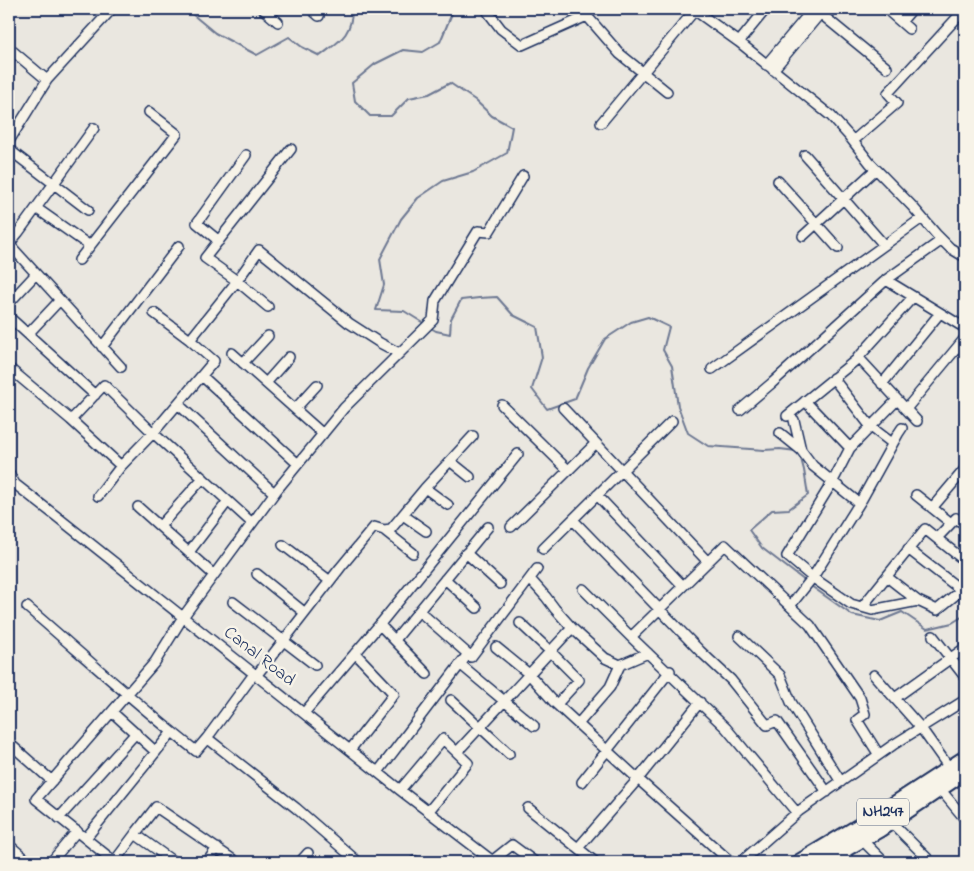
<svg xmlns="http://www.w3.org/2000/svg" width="974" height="871" viewBox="0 0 974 871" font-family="'Indie Flower',sans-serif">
<rect width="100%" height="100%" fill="#eae7e0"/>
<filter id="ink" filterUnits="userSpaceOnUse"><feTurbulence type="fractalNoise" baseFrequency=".02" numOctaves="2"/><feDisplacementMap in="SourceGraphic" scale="10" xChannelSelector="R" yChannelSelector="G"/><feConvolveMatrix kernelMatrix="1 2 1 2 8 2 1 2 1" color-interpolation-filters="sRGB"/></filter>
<g filter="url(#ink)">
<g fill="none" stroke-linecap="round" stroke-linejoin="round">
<!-- stream -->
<path stroke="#6d7892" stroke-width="2" d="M186,9L215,33L257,55L289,37L302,47L320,56C339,41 352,36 352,9
M425,324L404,311L376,310L384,285L380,259L401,219L418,198L443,181L473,172L507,153L512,127L492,116L475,100L450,83L429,94L409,98L391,116H370L355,101L352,83L375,64L403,50L423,52L440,42L453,11L452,9
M429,327L436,331L450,334L451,319L461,300L479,298L497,297L513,315L537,327L542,357L532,389L547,409L575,399L588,368L605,339L631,322L648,317L669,327L663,350L672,366L678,406L688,433L708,446L764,450L780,449L796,451
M800,455L804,470L808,495L789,509L772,510L749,530L762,548L805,581
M811,586L852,615L880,621L902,612L927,629L952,623L965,615"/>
<defs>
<path id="minor" d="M263,9L278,22
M311,9L319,16
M488,9V12L501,29L522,45L587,16L620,54L667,92
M693,9L739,42L831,116L849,136L870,163L912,206L936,234L950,248L965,257
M815,9L887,68
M886,9L909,29
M901,22L912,9
M739,42L766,9
M9,48L47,80
M766,65L813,9
M773,70L824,9
M601,123L695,10
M9,141L47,80L112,9
M853,141L897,103L888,93L965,9
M291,149L205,258L237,281L259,250L349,323L380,343L399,353
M11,151L88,210
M805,155L884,245
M778,181L838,248
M36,208L90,246
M803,236L876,169
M219,241L197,223L246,155
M9,244L121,367
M9,244L18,233L94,128
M79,260L177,134L149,112
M886,280L965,328
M9,303L36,274
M154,313L190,340
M9,317L95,395
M28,334L60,300
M102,347L179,246
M232,353L323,434
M858,357L917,421
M243,363L268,336
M9,368L71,420
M712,369L922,218
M202,376L298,464
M833,378L871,427L892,443
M266,383L289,357
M882,384L940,313
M897,400L850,448L833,481L787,556L812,577L851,604L872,610L918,601L937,610L965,587
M805,401L850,448
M178,404L274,493
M502,405L568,470
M563,408L708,562
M295,409L317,385
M906,409L965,338
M740,410L772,383L886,280L942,240
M787,416L856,360L913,297
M794,420L801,450
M780,433L801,450L813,466L859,503
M450,461L470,477
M121,466L71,420L104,385L151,431L252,523
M9,473L15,484L56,516L400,790L494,862
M425,488L448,505
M597,495L683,586
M916,495L951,523
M98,496L121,466L153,433L214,361L190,340L237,281L268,307
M138,507L214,575
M932,508L965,469
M403,515L426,531
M573,520L700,651L731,680L767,725L777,721L827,792
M160,526L203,478
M511,527L596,443
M384,530L413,553
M937,538L956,518L965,525
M283,545L330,581
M543,549L672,421
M908,549L961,590
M189,552L228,501
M466,553L500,584
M257,574L305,613
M887,577L919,602
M445,579L477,608
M530,579L546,597L555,609L572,628L605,658L620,665
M583,589L631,637L726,728L797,813
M233,602L315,665
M790,606L813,577L862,499L898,434L902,428
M27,607C83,655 138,706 196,751L207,738
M862,607L925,529L965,561
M419,611L468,654
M520,623L550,651L579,680L557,704
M380,625L427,674
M739,636L780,675L791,702L841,782
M933,636L965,677
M631,637L725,545L810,625L860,698L865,714L857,720L879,755
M395,640L488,527
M496,647L529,674L554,702L638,779L731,862
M460,664L534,726
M254,674L207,738L296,808L358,862
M874,675L921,728L950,769
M256,676L340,568L374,527L384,530L391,529L425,488L473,436
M895,698L965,648
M451,700L509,754
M112,712L156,752
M304,713L381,623L518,454
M578,724L610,687L620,665L648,653
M9,743L52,781
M350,750L394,694L355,653
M457,752L572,628
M378,772L468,654L471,657L537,569
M582,782L670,671
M940,789L965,819
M400,790L443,739L468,763L428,812
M528,808L595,862
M59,818L136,733
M891,822L931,862
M135,834L156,807L235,861V862
M86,838L172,732
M862,840L884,862
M9,845L29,862
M578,848L638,779L700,702
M842,851L850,862
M415,861L417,862
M492,861L512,845L535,862
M51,862L77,831
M114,862L135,834L174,862
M115,862L36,799L155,662L183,617L276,491L344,408L433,320L435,301L478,231L489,232L523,176
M207,862L217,848
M300,862L308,853
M741,862L799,811L893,745L965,700"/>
<path id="highway" d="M799,862L871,819L965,758
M823,862L879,830L965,772"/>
</defs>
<!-- minor casing -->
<use href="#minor" stroke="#1b2f5e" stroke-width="12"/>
<!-- highway casing -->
<use href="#highway" stroke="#1b2f5e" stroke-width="18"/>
<!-- minor -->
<use href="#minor" stroke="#f7f3e8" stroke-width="9"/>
<!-- highway -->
<use href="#highway" stroke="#f7f3e8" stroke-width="14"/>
</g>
</g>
<g text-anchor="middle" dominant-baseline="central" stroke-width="5" stroke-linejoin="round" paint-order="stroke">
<!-- shield labels -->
<rect fill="#f7f3e8" stroke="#5d6a87" stroke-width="1" x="857" y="798.5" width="52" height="27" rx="4"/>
<g font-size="16" font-weight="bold" fill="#1b2f5e">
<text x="883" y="812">NH247</text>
</g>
<!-- street labels -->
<g font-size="18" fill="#1b2f5e" stroke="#f7f3e8">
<text transform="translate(259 657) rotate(38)">Canal Road</text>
</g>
</g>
<!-- margin -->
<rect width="974" height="871" fill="none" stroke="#f7f3e8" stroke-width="30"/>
<rect x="15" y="15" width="944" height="841" fill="none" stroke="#1b2f5e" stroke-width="2" filter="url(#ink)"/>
</svg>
